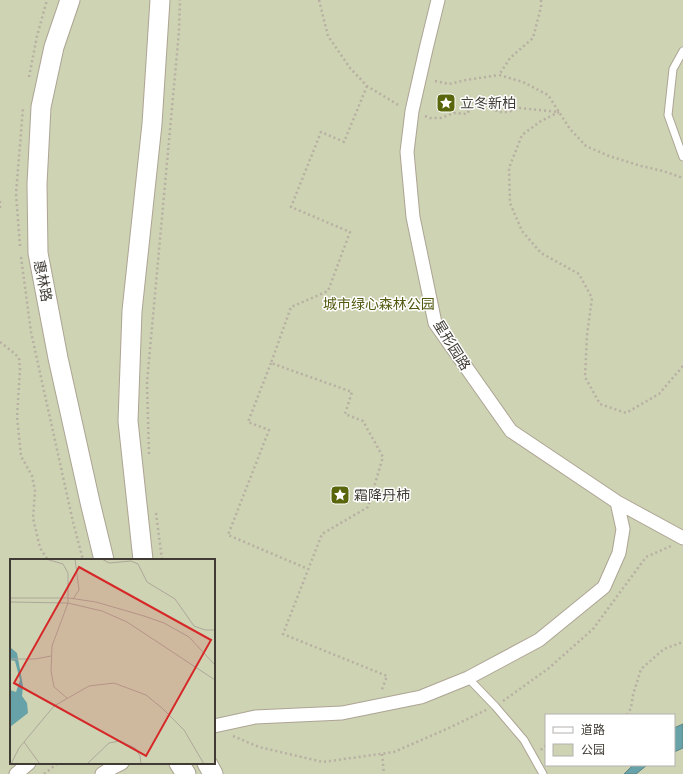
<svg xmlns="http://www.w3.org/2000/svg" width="683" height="774" viewBox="0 0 683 774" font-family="Signika,'Noto Sans SC',sans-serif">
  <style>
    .green { fill: #ced3b3; fill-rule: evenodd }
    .water { fill: #66a2a7; stroke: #5b8385 }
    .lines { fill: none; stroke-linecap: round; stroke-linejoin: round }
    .lane-casing { stroke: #ada494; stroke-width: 9 }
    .street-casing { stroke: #ada494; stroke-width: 15 }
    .secondary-casing { stroke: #ada494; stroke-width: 21 }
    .path { stroke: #b7afa2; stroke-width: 2.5; stroke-dasharray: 2 3; stroke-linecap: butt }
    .lane { stroke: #fff; stroke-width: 7 }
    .street { stroke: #fff; stroke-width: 13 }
    .secondary { stroke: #fff; stroke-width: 19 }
    .labels { text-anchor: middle; stroke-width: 3; stroke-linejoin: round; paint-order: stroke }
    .poi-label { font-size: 14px; fill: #403c35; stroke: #fff; text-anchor: start }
    .street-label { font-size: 14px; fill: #403c35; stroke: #fff }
    .park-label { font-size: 14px; fill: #545a11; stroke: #fff }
    .inset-road { fill: none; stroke: #aea79a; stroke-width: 1 }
    .view { fill: #d62828; fill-opacity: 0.15; stroke: #d62828; stroke-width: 2 }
    .inset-edge { fill: none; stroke: #403c35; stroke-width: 2 }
  </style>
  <rect width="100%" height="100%" fill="#f8eede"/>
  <!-- green -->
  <path class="green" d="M0 0H683V774H0ZM11 560H214V763H11ZM546 715H674V765H546Z"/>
  <!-- water -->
  <path class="water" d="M683 724V748L674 752V728Z
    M633 765H647L636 774H624Z"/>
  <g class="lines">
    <!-- lane casing -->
    <g class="lane-casing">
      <path id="lane" d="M683 51 673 69 668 115 683 157
        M468 678 495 706 524 740 543 774"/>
    </g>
    <!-- street casing -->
    <g class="street-casing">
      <path id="street" d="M438 0 426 49 412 111 407 152 413 217 435 323 511 431 617 502 683 538
        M214 726 255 717 342 713 421 697 468 678 539 640 604 587 619 553 623 529 617 502
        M16 774 29 763
        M102 774 108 770 122 763"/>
    </g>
    <!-- secondary casing -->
    <g class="secondary-casing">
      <path id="secondary" d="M70 0 54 47 41 107 37 184 38 253 58 358 90 502 104 560
        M143 560 128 421 132 311 152 124 160 0
        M179 763 186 774
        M207 763 213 774"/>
    </g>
    <!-- path -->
    <path class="path" d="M319 0 328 36 350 68 367 86 400 106
      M541 0V7L533 38 510 58 499 75 523 82 548 95 570 129 586 146 609 156 641 166 663 171 683 178
      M29 77 37 36 47 0
      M435 81 449 84 466 80 499 75
      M367 86 344 142 321 132 291 207 350 232 328 291 291 307 271 363 352 392 345 414 363 421 383 457 368 507 322 534 283 634 387 676 381 692
      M559 112 541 121 522 135 509 168 510 203 522 231 541 253 579 274 592 298 587 335 585 377 600 404 626 413 659 394 683 366
      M425 116 430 118H441L454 113 467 114 473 104 480 98 490 102 497 112H508L520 108 558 112
      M0 201V211
      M20 246 16 194 23 108
      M21 257 31 332 73 522 83 560
      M0 342 14 353 19 358 20 369 17 417 21 456 32 476 35 491 33 518 40 548 48 560
      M271 363 248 422 269 430 228 535 308 569
      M149 454 147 382 179 31 180 0
      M156 513 162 560
      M503 701 549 668 593 629 646 557 671 546
      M627 715 631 708 633 695 641 669 664 649 683 642
      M233 736 259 747 323 762 394 752 449 728 486 710
      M541 750 543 747 546 746
      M382 754 384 774
      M44 774 58 763"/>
    <!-- lane -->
    <use href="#lane" class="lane"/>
    <!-- street -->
    <use href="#street" class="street"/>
    <!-- secondary -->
    <use href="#secondary" class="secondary"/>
  </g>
  <!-- icons -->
  <defs>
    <g id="sight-square" transform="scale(1)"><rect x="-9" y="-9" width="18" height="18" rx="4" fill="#59660b" stroke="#fff"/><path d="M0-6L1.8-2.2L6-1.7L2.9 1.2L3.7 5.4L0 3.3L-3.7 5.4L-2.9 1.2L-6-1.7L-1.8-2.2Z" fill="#fff"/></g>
  </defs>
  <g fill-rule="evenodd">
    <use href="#sight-square" x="446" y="103"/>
    <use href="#sight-square" x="340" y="495"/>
  </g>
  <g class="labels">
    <!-- poi labels -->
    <g class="poi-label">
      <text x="460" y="108">立冬新柏</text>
      <text x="354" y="500">霜降丹柿</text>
    </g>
    <!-- street labels -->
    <g class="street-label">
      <text transform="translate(43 281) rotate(79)" y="5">惠林路</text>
      <text transform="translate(452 345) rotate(58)" y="5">星形园路</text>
    </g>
    <!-- park labels -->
    <g class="park-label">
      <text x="379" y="309">城市绿心森林公园</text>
    </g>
  </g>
  <!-- overview -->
  <g transform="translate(10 559)">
    <rect width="205" height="205" fill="#f8eede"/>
    <path d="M0 0H205V205H0Z" fill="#ced3b3"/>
    <path d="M0 76 1 89 7 94 13 127 12 137 17 144 18 154 0 168V131L6 133 10 121 5 102 0 101Z" fill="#66a2a7"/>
    <path class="inset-road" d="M36 0 53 5 58 14V44L42 87 41 112 44 128 57 139M92 0 99 4 121 2 128 5 137 23 165 40 184 67 195 71H205M0 39H59L86 43 134 57 154 64 179 78 205 106M63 40 69 31 65 0M0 43 58 44 92 52 117 63 205 121M0 100H25L41 97M14 183 30 205M1 205 9 189 44 147 79 127 104 124 136 136 152 149 174 171 194 205M77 205 99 184 110 182 125 189 130 197 131 205"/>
    <path class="view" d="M69 8 201 81 136 197 4 124Z"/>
    <rect width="205" height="205" class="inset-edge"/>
  </g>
  <!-- legend -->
  <rect x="545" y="714" width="130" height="52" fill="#ffffff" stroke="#b3b1ae"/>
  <rect x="553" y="727" width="20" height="6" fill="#ffffff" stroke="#b3b1ae"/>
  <text x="581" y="734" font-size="12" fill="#403c35">道路</text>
  <rect x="553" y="744" width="20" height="12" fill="#ced3b3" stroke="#b3b1ae"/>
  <text x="581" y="754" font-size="12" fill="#403c35">公园</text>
</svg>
